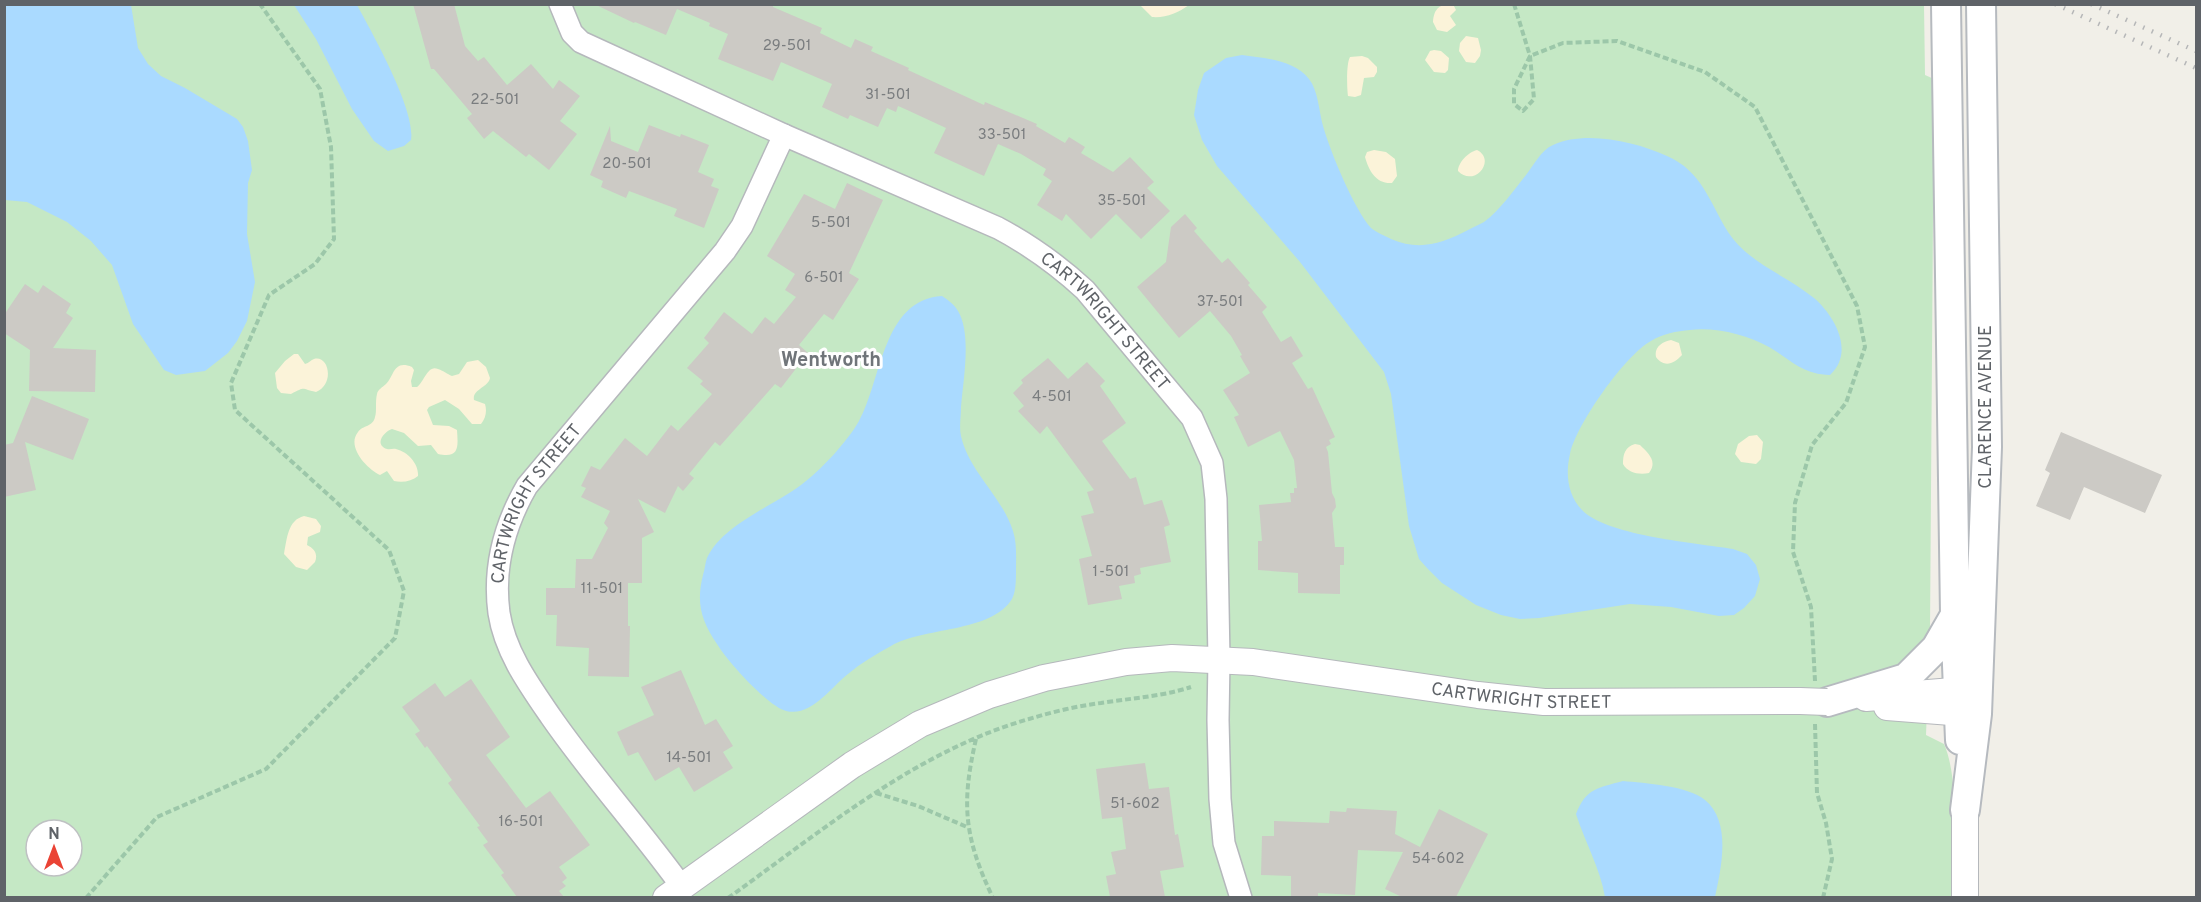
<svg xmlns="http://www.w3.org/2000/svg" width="2201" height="902" viewBox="0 0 2201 902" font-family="Overpass,sans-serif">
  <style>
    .green { fill: #c5e8c5; fill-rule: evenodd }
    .sand { fill: #fbf3d9 }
    .water { fill: #aadaff }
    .building { fill: #cccac5 }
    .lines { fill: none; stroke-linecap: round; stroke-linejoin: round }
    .minor-casing { stroke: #b5b8bc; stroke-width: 24 }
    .tertiary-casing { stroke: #b5b8bc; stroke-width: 28 }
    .secondary-casing { stroke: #b6babf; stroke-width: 32 }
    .path { stroke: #9cc7a9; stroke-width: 4; stroke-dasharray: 6 3; stroke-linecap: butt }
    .minor { stroke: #fff; stroke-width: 21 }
    .tertiary { stroke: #fff; stroke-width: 26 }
    .secondary { stroke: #fff; stroke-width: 28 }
    .rail { stroke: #b6b7b8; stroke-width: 4.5; stroke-dasharray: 1.5 8; stroke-linecap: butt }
    .tertiary-bridge-casing { stroke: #b5b8bc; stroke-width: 28; stroke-linecap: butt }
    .tertiary-bridge { stroke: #fff; stroke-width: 26 }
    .labels { text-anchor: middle; stroke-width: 6; stroke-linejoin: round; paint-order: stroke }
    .number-label { font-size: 15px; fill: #7a7d7f }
    .street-label { font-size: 18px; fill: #5f6368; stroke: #fff }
    .neighbourhood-label { font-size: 20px; font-weight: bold; fill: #70757a; stroke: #fff }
  </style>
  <rect width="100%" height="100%" fill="#f1efe8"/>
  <!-- green -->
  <path class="green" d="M5 5H1924L1925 75 1934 79 1930 631 1926 735 1944 744C1960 780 1954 856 1954 897L5 898ZM36 830H72V866H36Z"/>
  <!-- sand -->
  <path class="sand" d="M1453 4 1456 10 1450 16 1456 25 1447 32 1437 30 1433 22C1434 8 1440 4 1453 4Z
    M1140 5H1189C1178 13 1166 18 1152 17Z
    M1466 36 1478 38 1481 50 1480 56 1475 63 1466 62 1459 51 1460 43Z
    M1434 50 1441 51 1449 58 1448 70 1445 73 1434 72 1425 60 1430 51Z
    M1362 56 1368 58 1377 67V72L1374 77 1364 78 1361 95 1355 97 1348 96C1347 89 1346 64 1350 57Z
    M1374 150 1386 152 1395 159 1397 176 1392 183C1376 184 1369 171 1365 157L1367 152Z
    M1477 150C1497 160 1474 188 1458 171 1458 163 1468 152 1477 150Z
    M1671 340 1679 343 1682 355C1674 364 1664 368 1656 357 1654 347 1662 342 1671 340Z
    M294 354H298L305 364C309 363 311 360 314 359 329 355 335 384 316 392 300 389 307 386 291 394L281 393 277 388 275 373 285 361Z
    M478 360 486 367 490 378C488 388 472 389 474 400L485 404C487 411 486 418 481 424H472L459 409 445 400 429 407 427 410 433 425 449 426 457 430C458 446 460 459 438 454L431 445 418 446 404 433 392 429C385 431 373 444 387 449 390 450 393 448 396 449 408 452 419 464 418 476 412 481 403 483 394 481L387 471 380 475C367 469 346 447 358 432 363 425 373 427 375 417 377 410 375 402 377 394 378 389 382 388 386 384 394 377 393 359 412 367L414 370 411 381 412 387H417C424 382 428 364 438 369 444 371 447 374 452 376L459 374 467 362Z
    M1757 435 1763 442 1761 459 1756 464 1741 462 1735 454 1738 444 1749 436Z
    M1635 444 1640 445C1648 453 1658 461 1649 473 1639 475 1628 473 1623 464 1623 454 1625 447 1635 444Z
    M304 516 316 519 321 526 320 532 308 537 307 545C315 549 318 554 315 562L307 570 296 567 284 554C287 538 288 520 304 516Z"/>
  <!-- water -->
  <path class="water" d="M4 5H131L138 48 148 64 161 76 185 88 237 119 243 127 248 141 252 170 248 183 247 234 255 282 247 321 237 341 228 353 205 371 176 375 164 370 133 324 112 265 91 241 67 222 27 202 5 200Z
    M294 5H357C372 33 416 110 411 140L404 146 388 151 374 141 352 109 316 39Z
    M1242 55C1264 58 1294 60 1309 79 1318 90 1319 111 1323 126 1330 151 1354 209 1371 228 1376 232 1385 236 1391 239 1419 251 1441 244 1468 230 1473 227 1479 225 1484 222 1500 210 1514 190 1526 175 1534 165 1541 150 1553 145 1586 130 1636 142 1667 156 1702 171 1710 203 1728 232 1748 263 1786 275 1814 298 1835 316 1855 352 1830 375 1802 374 1791 360 1769 347 1747 335 1716 327 1690 330 1677 331 1662 334 1651 341 1625 355 1576 425 1570 454 1565 475 1568 497 1584 512 1611 536 1696 543 1733 549L1747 554 1756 565 1760 579 1755 596 1744 608 1734 615 1719 616 1671 607 1630 604 1539 618 1520 619 1501 615 1476 605 1442 583 1427 568 1419 559 1409 526 1391 394 1384 372 1300 262 1217 166 1202 140 1194 115 1198 90 1204 73 1226 58Z
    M942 296C948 300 954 304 958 311 972 334 963 381 961 407 961 417 959 427 961 436 969 472 1002 496 1013 531 1017 543 1016 558 1016 571 1016 579 1016 592 1012 599 991 633 922 627 891 646 876 654 861 663 848 674 831 687 808 722 781 709 763 700 728 662 717 644 701 620 696 603 703 575 705 569 705 563 707 558 722 525 773 506 801 485 819 472 848 441 859 421 882 380 882 300 942 296Z
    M1623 781C1644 783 1689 786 1705 800 1732 822 1721 869 1715 897H1605C1600 868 1585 842 1576 814 1586 788 1598 788 1623 781Z"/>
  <!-- building -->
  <path class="building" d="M413 4H454L465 46 478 61 484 57 507 85 531 64 553 89 559 80 580 96 560 121 577 134 549 170 529 154 526 157 493 131 484 139 467 118 472 114 434 69H431Z
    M594 4H773V7L822 28 820 33 851 48 855 39 873 47 871 51 909 68 908 70 984 105 985 102 1037 124 1036 126 1065 143 1069 137 1085 147 1081 153 1113 172 1130 157 1154 182 1147 188 1170 211 1141 239 1116 214 1091 239 1066 214 1062 221 1037 205 1052 181 1043 175 1046 169 1021 154 998 144 984 176 934 153 946 128 905 109 898 106 896 112 887 108 878 127 850 115 848 119 822 107 832 84 781 62 773 81 718 59 728 34 709 26 710 23 677 9 666 35 635 22 634 23Z
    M649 125 680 137 681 134 709 145 698 172 714 179 711 186 719 189 704 228 674 216 677 209 629 191 626 198 601 187 603 181 590 175 610 126 611 141 638 152Z
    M847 183 883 200 849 273 859 279 833 320 824 314 799 345 808 353 781 388 775 384 720 446 715 442 689 474 694 478 683 491 678 486 665 513 638 499 654 532 642 538V583H628V626H630L629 677 588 676 589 648 556 646 557 615H546V588H575L576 559H592L608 528 604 523 610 511 581 497 586 488 581 486 591 466 600 470 625 438 647 456 671 425 678 431 712 394 700 384 703 381 687 368 709 343 704 338 724 312 752 334 765 317 774 324 796 297 785 290 795 274 767 256 804 194 835 209Z
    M1185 214 1197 228 1194 231 1222 263 1228 258 1250 283 1248 285 1267 307 1262 312 1281 342 1291 336 1303 356 1292 363 1308 389 1312 387 1335 437 1329 440 1331 444 1326 447 1328 452 1332 493 1335 499 1336 507 1332 513 1335 547H1344V565H1340V594L1298 593V573L1258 570V541H1262L1259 505 1291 502 1290 493H1294V488H1297L1294 460 1280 431 1248 447 1234 417 1239 415 1223 390 1250 373 1240 356 1242 355 1231 336 1210 311 1179 338 1137 287 1166 262 1171 227Z
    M25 284 38 293 43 285 71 304 66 313 73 318 53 348 96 350 95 392 29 391 30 350 4 333V315Z
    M1048 358 1068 379 1087 362 1105 381 1100 386 1126 423 1102 441 1130 479 1136 477 1144 505 1162 500 1170 525 1164 527 1171 562 1140 568 1141 574 1134 576 1135 583 1119 586 1122 599 1088 605 1079 559 1092 556 1081 516 1094 513 1087 492 1094 490 1047 426 1040 434 1018 411 1024 406 1013 393 1023 383 1021 380Z
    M32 396 89 419 73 460 25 442 36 490 4 497V445L13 443Z
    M2061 432 2162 475 2145 513 2084 487 2070 520 2036 506 2050 473 2045 470Z
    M681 670 705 725 716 719 733 746 723 752 733 768 694 792 679 767 655 781 638 752 628 756 617 732 654 715 641 687Z
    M471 679 510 737 486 755 526 808 550 791 590 845 559 867 567 878 562 882 566 886 559 891 564 897H517L501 875 504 873 483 845 488 842 477 827 480 826 448 783 452 780 427 746 425 748 415 734 420 731 402 707 435 683 445 697Z
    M1145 763 1149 789 1169 787 1175 835 1178 834 1184 867 1160 871 1165 897H1110L1106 876 1116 874 1111 852 1126 849 1122 817 1102 819 1096 769Z
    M1347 808 1397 811 1395 834 1420 847 1439 809 1488 834 1456 897H1402L1385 889 1403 852 1358 850 1355 895 1318 893V897H1291V876L1261 875 1262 836H1274V821L1329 823 1330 811 1346 812Z"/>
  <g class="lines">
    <!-- minor casing -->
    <g class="minor-casing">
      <g id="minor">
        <path id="s1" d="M560 4 572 33 581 42 784 135 998 228C1030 245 1059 266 1085 290L1192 418 1212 463 1216 499 1219 659 1218 720 1220 799 1224 843 1241 898"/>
        <path id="s2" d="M682 887C640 829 592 776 551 717 529 685 505 652 499 613 493 568 505 524 527 486L725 251 742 226 784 135"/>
      </g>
    </g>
    <!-- tertiary casing -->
    <g class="tertiary-casing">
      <g id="tertiary">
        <path d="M1866 698 1978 689"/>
        <path d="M1887 707 1977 714"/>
        <path d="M1965 810V898"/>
        <path id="s3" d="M666 898 852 765 920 724 989 695 1044 678 1126 662 1172 658 1253 662 1478 695 1544 702 1800 701"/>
      </g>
    </g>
    <!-- secondary casing -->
    <g class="secondary-casing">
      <path id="secondary" d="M1946 4 1955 615 1960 740
        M1827 702 1906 678 1936 648 1955 615
        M1965 810 1977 714 1987 447 1981 4"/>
    </g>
    <!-- path -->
    <path class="path" d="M1514 4 1530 56 1534 99 1523 111 1514 104V89L1530 56 1563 43 1617 41 1705 72 1755 107 1857 306 1865 347 1846 403 1812 445 1795 503 1793 552 1811 607 1815 681
      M1815 724 1817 793 1826 823 1832 859 1823 898
      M976 739C961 804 964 837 993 898
      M876 793 918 806 967 827
      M86 898 157 817 266 769 395 638 404 591 389 550 235 410 231 383 269 295 315 264 334 239 331 147 320 89 260 4
      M728 898C822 831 916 751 1029 719 1052 712 1077 706 1101 703 1132 698 1160 697 1191 687"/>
    <!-- minor -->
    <use href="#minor" class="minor"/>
    <!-- tertiary -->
    <use href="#tertiary" class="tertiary"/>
    <!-- secondary -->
    <use href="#secondary" class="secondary"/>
    <!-- rail -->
    <path class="rail" d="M2055 4 2196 68
      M2091 4 2196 51"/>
    <!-- tertiary-bridge casing -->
    <g class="tertiary-bridge-casing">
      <path id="tertiary-bridge" d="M1800 701 1827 702"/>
    </g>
    <!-- tertiary-bridge -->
    <use href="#tertiary-bridge" class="tertiary-bridge"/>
  </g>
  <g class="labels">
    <!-- number labels -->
    <g class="number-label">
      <text x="787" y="50">29-501</text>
      <text x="888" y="99">31-501</text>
      <text x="495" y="104">22-501</text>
      <text x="1002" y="139">33-501</text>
      <text x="627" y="168">20-501</text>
      <text x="1122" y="205">35-501</text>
      <text x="831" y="227">5-501</text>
      <text x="824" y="282">6-501</text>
      <text x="1220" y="306">37-501</text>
      <text x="1052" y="401">4-501</text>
      <text x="1111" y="576">1-501</text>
      <text x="602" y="593">11-501</text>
      <text x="689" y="762">14-501</text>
      <text x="1135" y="808">51-602</text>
      <text x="521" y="826">16-501</text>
      <text x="1438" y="863">54-602</text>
    </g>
    <!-- street labels -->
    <g class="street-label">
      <text dy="6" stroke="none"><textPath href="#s1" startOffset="644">CARTWRIGHT STREET</textPath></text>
      <text transform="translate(1985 407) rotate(-90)" y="6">CLARENCE AVENUE</text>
      <text dy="6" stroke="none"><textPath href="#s2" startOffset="452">CARTWRIGHT STREET</textPath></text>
      <text dy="6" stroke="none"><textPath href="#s3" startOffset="922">CARTWRIGHT STREET</textPath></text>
    </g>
    <!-- neighbourhood labels -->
    <g class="neighbourhood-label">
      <text x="831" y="366">Wentworth</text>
    </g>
  </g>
  <!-- border -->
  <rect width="2201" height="902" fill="none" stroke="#5f6368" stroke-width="12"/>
  <!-- north arrow -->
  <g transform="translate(54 848)"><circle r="28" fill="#ffffff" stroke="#bfc1c3" stroke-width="1.5"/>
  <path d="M0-4.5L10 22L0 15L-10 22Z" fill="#ea4335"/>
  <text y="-9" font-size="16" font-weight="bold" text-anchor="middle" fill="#5f6368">N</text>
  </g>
</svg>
